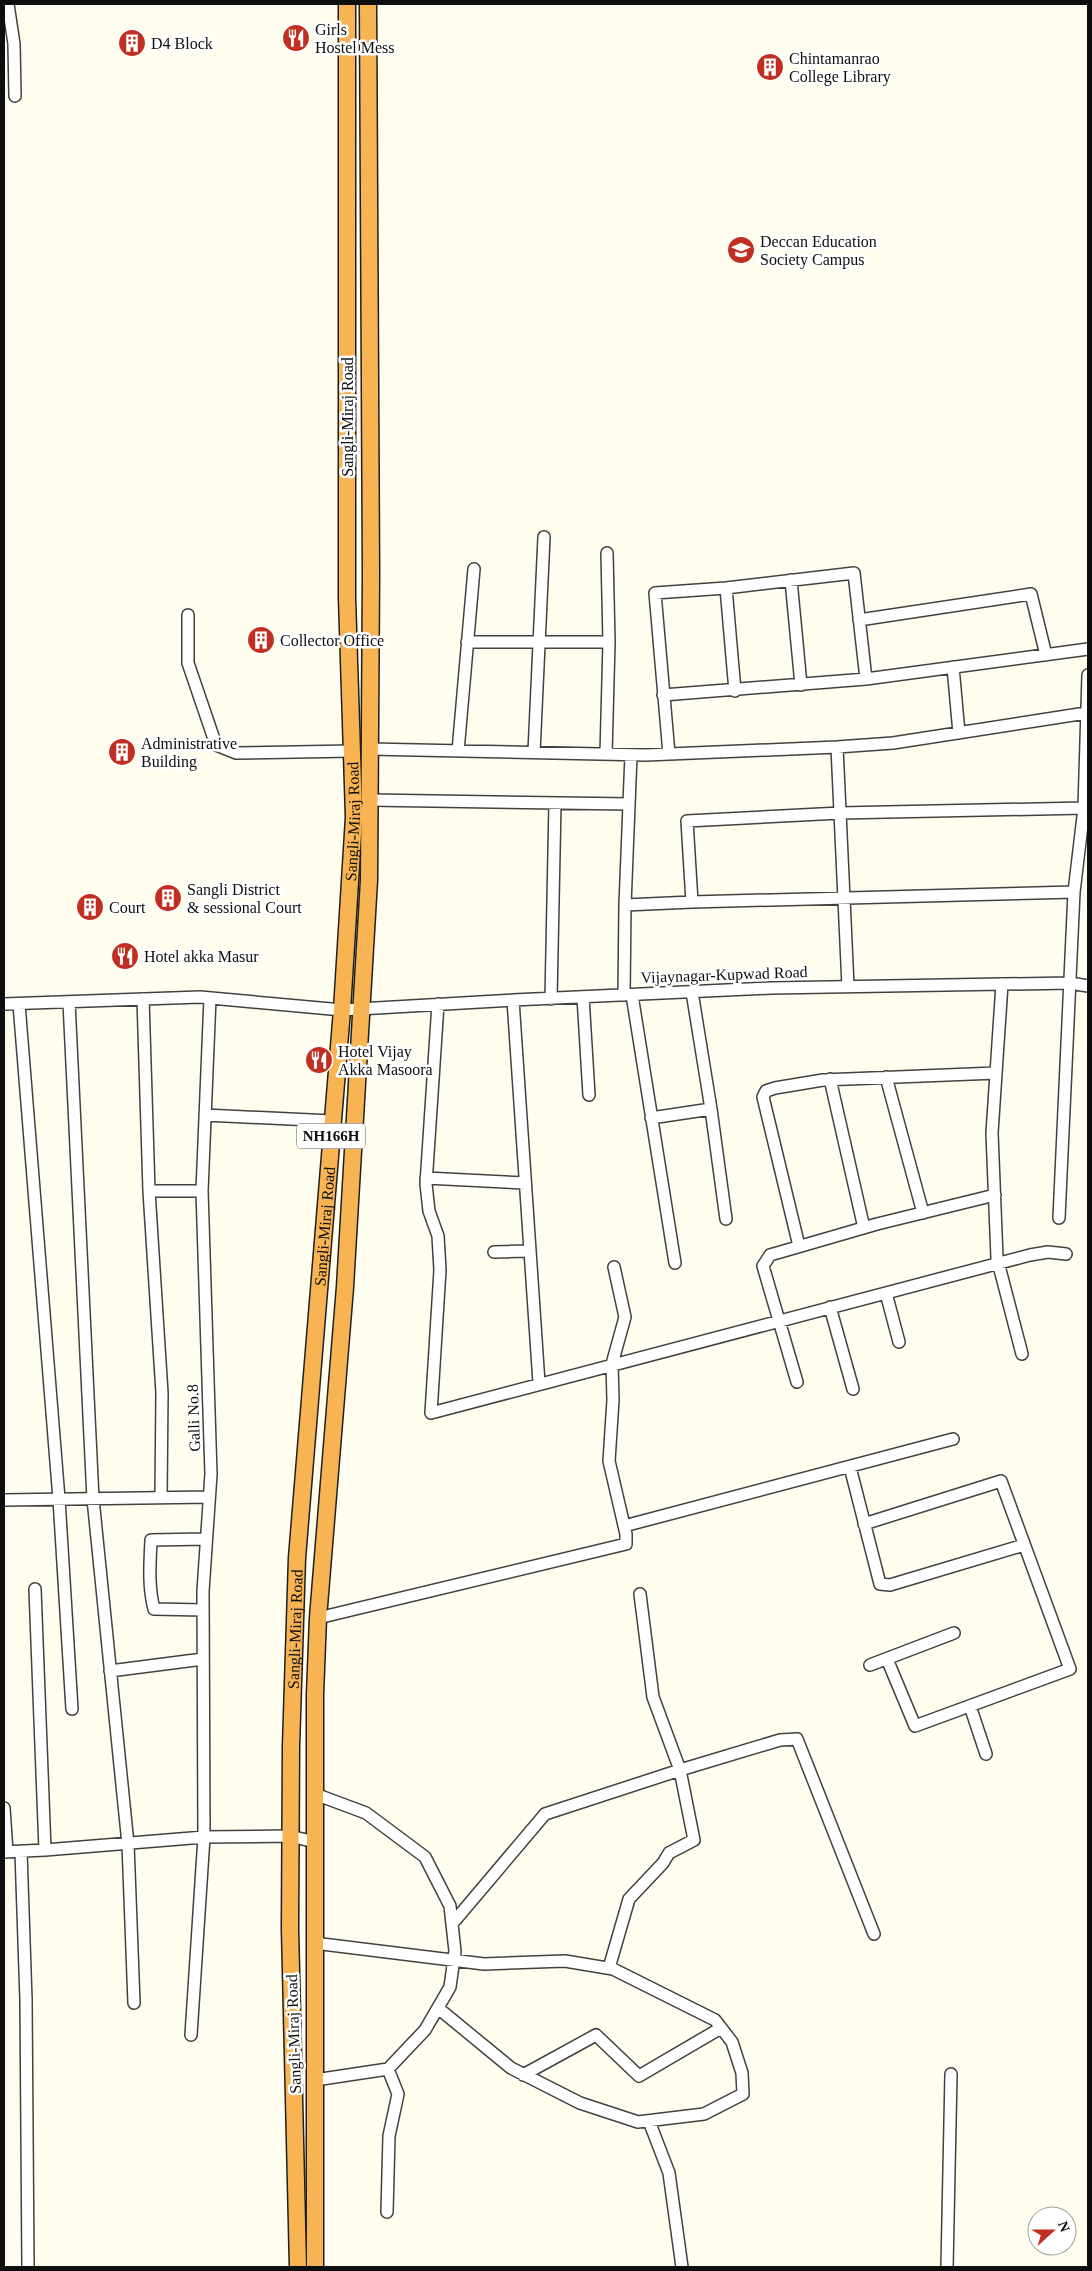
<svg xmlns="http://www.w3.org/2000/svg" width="1092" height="2271" viewBox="0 0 1092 2271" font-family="Georgia,serif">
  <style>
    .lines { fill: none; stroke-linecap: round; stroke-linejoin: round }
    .minor-casing { stroke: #414141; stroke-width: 14 }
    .highway-casing { stroke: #1f1f1f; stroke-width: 19 }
    .minor { stroke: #fff; stroke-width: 11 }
    .highway { stroke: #f8b453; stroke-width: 16 }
    .labels { text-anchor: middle; stroke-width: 5; stroke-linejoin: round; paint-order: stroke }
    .shield { fill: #fff; stroke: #565656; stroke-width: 1 }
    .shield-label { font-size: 15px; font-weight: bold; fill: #0e0e0e }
    .poi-label { font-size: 16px; fill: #0e0e0e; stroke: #fff; text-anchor: start }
    .street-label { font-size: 16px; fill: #0e0e0e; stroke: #fff }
  </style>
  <rect width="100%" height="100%" fill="#fffeee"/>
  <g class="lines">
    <!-- minor casing -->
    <g class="minor-casing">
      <path id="minor" d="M8 4 14 44 15 96
        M791 580 801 685
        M726 588 735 691
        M188 615V663L216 745 236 753 352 751
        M859 620 1031 594 1046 655
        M467 642H609
        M953 667 959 733
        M663 695 866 679
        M837 747 848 986
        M370 749 646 755 837 747 893 743 1086 713
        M458 751 474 569
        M534 752 544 537
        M606 754 609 642 607 553
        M669 754 655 593 726 588 854 573 866 679 1088 649
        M370 800 629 804
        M692 902 687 821 840 813 1084 808
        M625 905 692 902 1074 892
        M1002 984 992 1133 997 1258 1022 1354
        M692 992 711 1109 726 1219
        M624 995 625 905 631 755
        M632 995 675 1263
        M583 997 589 1095
        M143 999 149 1191H202
        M551 999 555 803
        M513 1000 539 1383
        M69 1002 93 1499 128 1844 134 2003
        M4 1004 200 997 342 1010 513 1000 771 988 1070 983 1088 986
        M19 1004 59 1499 72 1709
        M438 1004 426 1184 429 1211 438 1236 440 1270 431 1413 1030 1255 1048 1252 1066 1254
        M886 1077 923 1213
        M830 1079 864 1228
        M205 1115 332 1121
        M651 1118 711 1109
        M426 1178 525 1183
        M149 1191 162 1393 161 1497
        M1059 1218 1074 892 1084 808 1088 675
        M799 1246 763 1097 766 1091 775 1088 823 1080 996 1073
        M494 1252 530 1251
        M886 1293 899 1342
        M830 1307 853 1389
        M797 1382 763 1266 770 1255 877 1224 995 1195
        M850 1467 880 1584 890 1585 1024 1545
        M4 1500 209 1497
        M864 1524 1001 1481 1070 1669 915 1726 887 1659
        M624 1526 953 1439
        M35 1589 45 1850
        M203 1610 154 1609C148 1586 150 1563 151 1540L206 1539
        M318 1618 626 1544V1534L609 1461 613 1400 612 1364 625 1317 614 1267
        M870 1665 954 1633
        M110 1671 203 1659
        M970 1706 986 1754
        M4 1808 7 1852
        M4 1852 45 1850 204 1837 290 1836 315 1842
        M21 1852 26 2000 28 2267
        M452 1924 545 1814 680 1770 780 1740 797 1739 874 1934
        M314 1943 484 1964 565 1961 613 1969 715 2020 732 2042 742 2073 743 2094 704 2114 638 2122 580 2103 511 2068 438 2008
        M609 1968 629 1899 663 1863 669 1853 694 1840 680 1770 653 1697 640 1594
        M191 2035 204 1837 203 1591 211 1474 202 1191 210 998
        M523 2075 596 2035 639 2076 721 2028
        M315 2080 388 2069 425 2030 450 1987 455 1951 450 1906 425 1857 366 1813 315 1794
        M649 2121 669 2173 682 2267
        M387 2212 389 2136 398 2094 388 2069
        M947 2267 951 2074"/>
    </g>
    <!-- highway casing -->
    <g class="highway-casing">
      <g id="highway">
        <path id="s1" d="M298 2267 290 1929 291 1746 297 1558 342 1010 354 817 347 598V4"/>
        <path d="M315 2267V1694L318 1618 345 1287 369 880 371 575 368 4"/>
      </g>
    </g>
    <!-- minor -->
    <use href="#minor" class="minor"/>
    <!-- highway -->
    <use href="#highway" class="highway"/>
  </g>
  <!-- icons -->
  <defs>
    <g id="restaurant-disc" transform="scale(1.4375)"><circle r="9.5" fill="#c12f22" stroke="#fff"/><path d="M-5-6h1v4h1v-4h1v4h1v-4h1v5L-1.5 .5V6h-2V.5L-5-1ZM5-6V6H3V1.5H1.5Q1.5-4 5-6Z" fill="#fff"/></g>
    <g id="building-disc" transform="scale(1.4375)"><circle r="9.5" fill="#c12f22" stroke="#fff"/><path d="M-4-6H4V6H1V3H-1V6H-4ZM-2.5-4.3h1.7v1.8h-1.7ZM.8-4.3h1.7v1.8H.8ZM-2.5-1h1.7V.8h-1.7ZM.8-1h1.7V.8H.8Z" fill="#fff"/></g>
    <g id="university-disc" transform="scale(1.4375)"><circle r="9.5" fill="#c12f22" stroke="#fff"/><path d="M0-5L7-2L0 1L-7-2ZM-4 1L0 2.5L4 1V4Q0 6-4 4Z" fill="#fff"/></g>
  </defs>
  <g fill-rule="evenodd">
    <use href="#restaurant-disc" x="296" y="38"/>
    <use href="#building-disc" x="132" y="43"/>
    <use href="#building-disc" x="770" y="67"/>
    <use href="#university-disc" x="741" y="250"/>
    <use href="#building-disc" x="261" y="640"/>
    <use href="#building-disc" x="122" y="752"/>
    <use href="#building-disc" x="168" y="898"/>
    <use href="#building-disc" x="90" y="907"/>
    <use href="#restaurant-disc" x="125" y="956"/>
    <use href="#restaurant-disc" x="319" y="1060"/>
  </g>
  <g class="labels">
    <!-- shield labels -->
    <rect class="shield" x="297" y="1123.5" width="68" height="25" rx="4"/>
    <g class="shield-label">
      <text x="331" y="1141">NH166H</text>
    </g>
    <!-- poi labels -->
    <g class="poi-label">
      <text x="315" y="35">Girls<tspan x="315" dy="18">Hostel Mess</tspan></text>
      <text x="151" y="49">D4 Block</text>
      <text x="789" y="64">Chintamanrao<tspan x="789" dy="18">College Library</tspan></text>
      <text x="760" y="247">Deccan Education<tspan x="760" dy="18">Society Campus</tspan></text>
      <text x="280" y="646">Collector Office</text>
      <text x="141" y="749">Administrative<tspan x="141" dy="18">Building</tspan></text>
      <text x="187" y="895">Sangli District<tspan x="187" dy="18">&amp; sessional Court</tspan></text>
      <text x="109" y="913">Court</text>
      <text x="144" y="962">Hotel akka Masur</text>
      <text x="338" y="1057">Hotel Vijay<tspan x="338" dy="18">Akka Masoora</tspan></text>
    </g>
    <!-- street labels -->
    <g class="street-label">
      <text transform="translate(347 417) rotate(-90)" y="6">Sangli-Miraj Road</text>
      <text dy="6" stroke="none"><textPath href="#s1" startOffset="1448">Sangli-Miraj Road</textPath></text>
      <text transform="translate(724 974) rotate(-2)" y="6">Vijaynagar-Kupwad Road</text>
      <text dy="6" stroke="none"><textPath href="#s1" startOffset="1042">Sangli-Miraj Road</textPath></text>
      <text transform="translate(193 1418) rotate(-92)" y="6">Galli No.8</text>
      <text dy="6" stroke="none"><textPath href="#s1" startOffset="638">Sangli-Miraj Road</textPath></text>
      <text transform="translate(293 2034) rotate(-92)" y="6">Sangli-Miraj Road</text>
    </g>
  </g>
  <!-- border -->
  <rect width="1092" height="2271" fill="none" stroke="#0e0e0e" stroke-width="10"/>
  <!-- north arrow -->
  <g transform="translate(1052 2231) rotate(69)"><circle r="24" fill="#ffffff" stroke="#9f9f9f"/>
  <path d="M0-4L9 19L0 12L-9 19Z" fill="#c12f22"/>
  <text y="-8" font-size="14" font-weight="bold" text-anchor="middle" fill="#0e0e0e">N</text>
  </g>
</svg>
